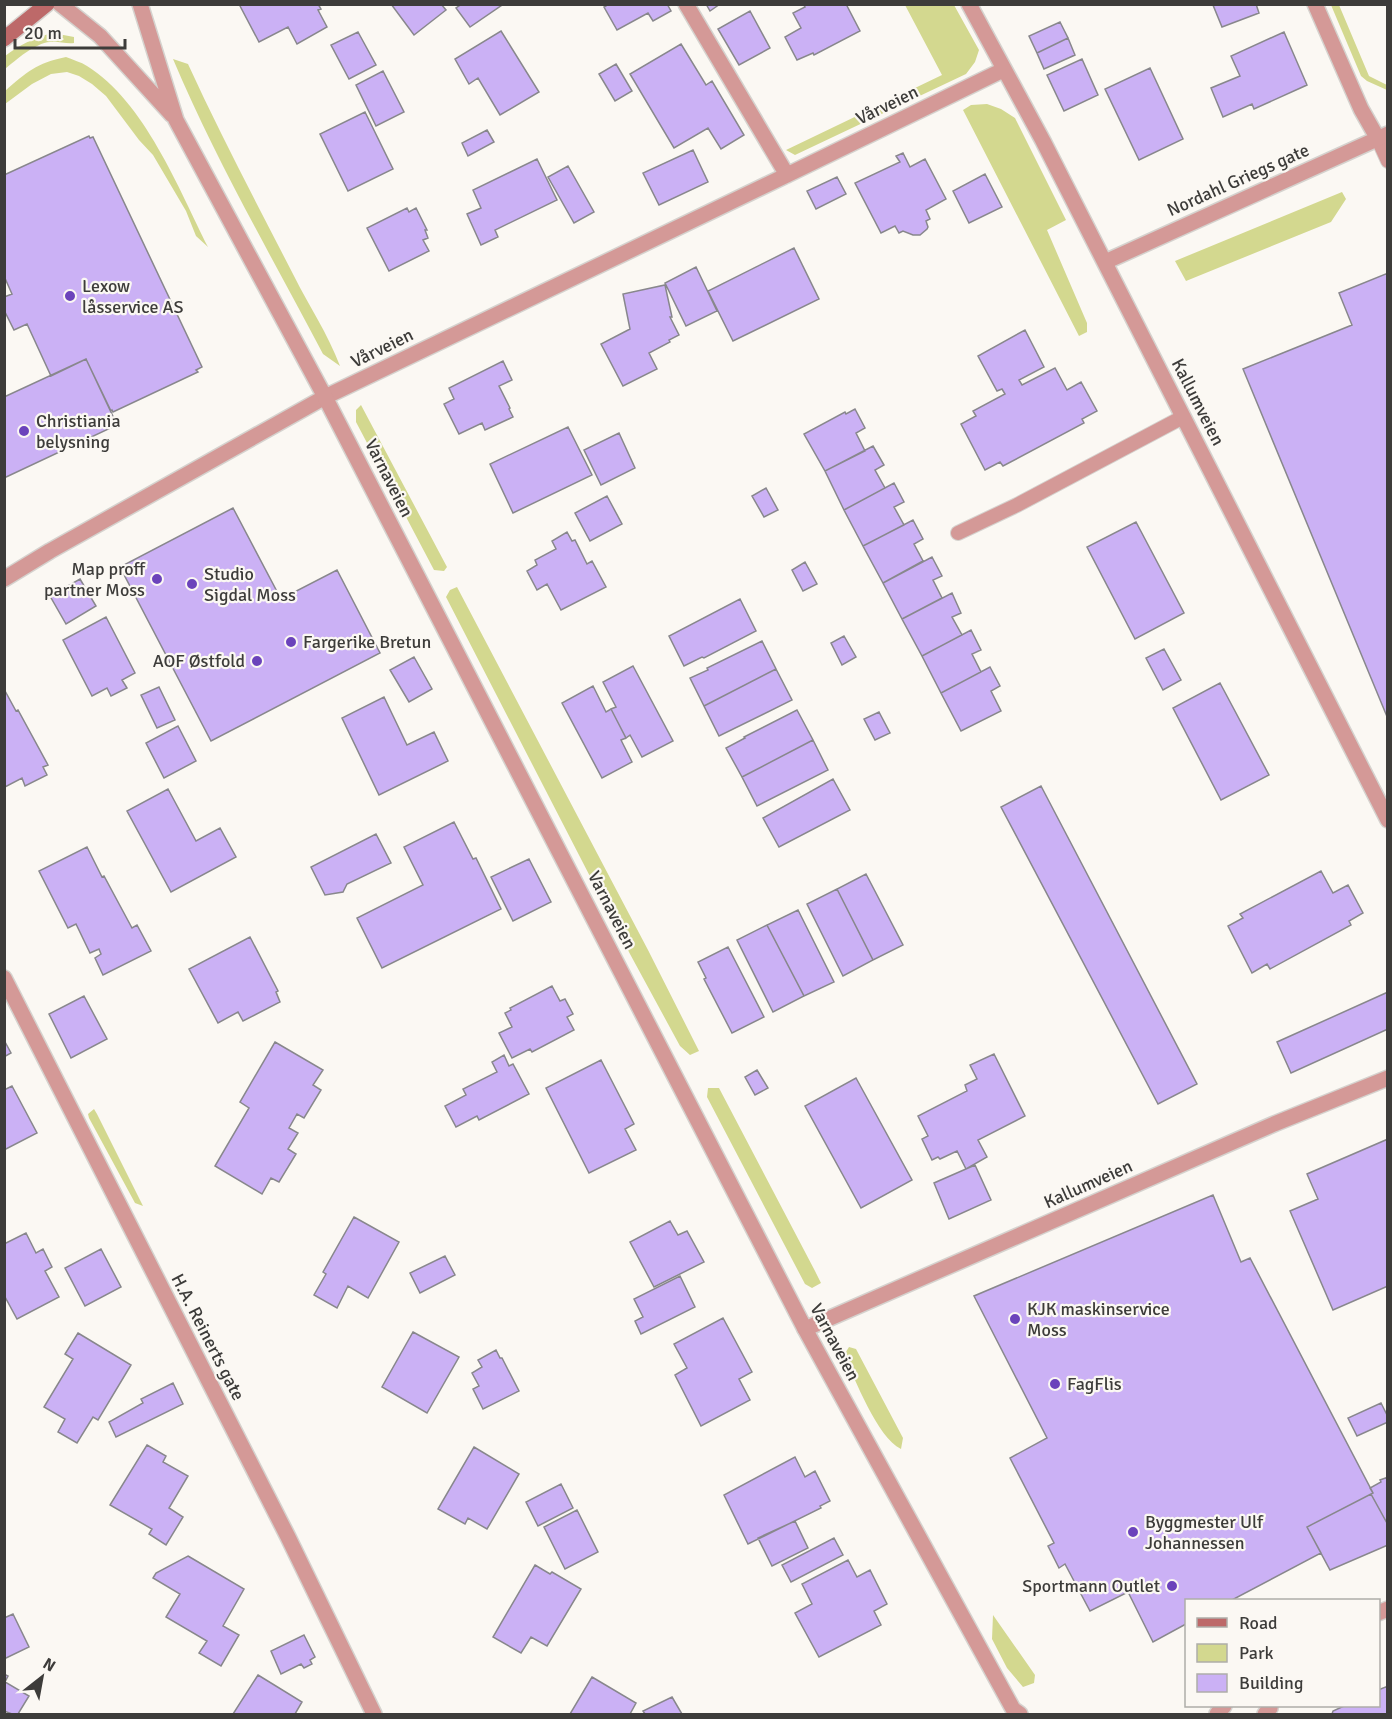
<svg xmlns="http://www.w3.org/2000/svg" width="1392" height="1719" viewBox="0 0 1392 1719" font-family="Signika,sans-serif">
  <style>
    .green { fill: #d3d88f }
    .building { fill: #cbb1f5; stroke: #88878c; stroke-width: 1.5 }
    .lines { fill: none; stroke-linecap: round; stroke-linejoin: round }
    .service-casing { stroke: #d5d2ce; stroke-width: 16 }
    .minor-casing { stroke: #d5d2ce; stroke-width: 18 }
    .tertiary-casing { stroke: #d5d2ce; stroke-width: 18 }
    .secondary-casing { stroke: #d5d2ce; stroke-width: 18 }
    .service { stroke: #d49997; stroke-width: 14 }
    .minor { stroke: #d49997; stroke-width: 15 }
    .tertiary { stroke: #d49997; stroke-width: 15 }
    .secondary { stroke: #bd6969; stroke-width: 15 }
    .poi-dot { fill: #6b43bb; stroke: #fbf8f3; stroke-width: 2 }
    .labels { text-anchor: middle; stroke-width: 4.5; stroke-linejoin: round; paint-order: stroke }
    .street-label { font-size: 18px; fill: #3d3c3a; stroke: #fbf8f3 }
    .poi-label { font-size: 18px; fill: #3d3c3a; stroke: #fbf8f3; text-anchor: start }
  </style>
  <rect width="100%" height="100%" fill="#fbf8f3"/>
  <!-- green -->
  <path class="green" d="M905 5H954L979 50 975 62 966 74 795 155 786 150 942 75Z
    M1331 5H1339L1369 76 1387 85V90L1367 81 1361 76Z
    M53 33 74 37V43C66 44 58 41 50 42 35 43 16 60 5 69V56C20 45 34 37 53 33Z
    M66 57C73 60 81 62 87 66 144 101 179 189 208 247L196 236 186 211 153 155 139 140 106 96 92 84 79 76 67 72 51 74 32 84 5 104V91C27 72 36 63 66 57Z
    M173 59 188 64C221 136 258 206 294 276 309 306 328 334 340 366L323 354C272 257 216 161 173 59Z
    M987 104 1001 109 1015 118 1066 220 1047 230 1087 323V332L1079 336 963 110 971 105Z
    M1342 192 1346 199 1331 222 1186 281 1175 261Z
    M361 405 447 567 444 571 434 570 356 422V410Z
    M457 587 648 950 699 1051 690 1055 680 1046 630 954 446 597 450 590Z
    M708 1088H719L815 1271 821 1283 812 1288 805 1284 707 1097Z
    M94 1109 97 1114 143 1206 135 1203 89 1118 88 1114Z
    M849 1347 856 1349 903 1438 901 1449C877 1437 855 1379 844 1355Z
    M993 1615 1035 1675 1034 1683 1023 1687 1007 1668 992 1639Z"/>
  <!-- building -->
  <path class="building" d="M239 4H318L321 9 318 10 327 27 297 44 288 27 259 42Z
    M391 4H441L446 10 414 35Z
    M462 4H502V5L470 27 456 8Z
    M609 4H667L671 11 653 21 648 13 617 30 604 7Z
    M706 4H720L710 11Z
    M803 4H846L860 31 814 55 813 53 797 60 785 37 801 28 793 13 805 7Z
    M1215 4H1256L1259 13 1222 27 1213 5Z
    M750 11 770 48 739 65 718 29Z
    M1060 22 1068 38 1037 53 1029 36Z
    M501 31 539 92 500 115 478 78 469 84 455 59Z
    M358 32 376 65 349 79 331 45Z
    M1284 32 1307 85 1254 109 1252 104 1223 117 1211 88 1240 76 1231 56Z
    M1068 38 1075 55 1044 69 1037 53Z
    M681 44 706 85 712 81 744 135 721 149 708 128 674 148 630 74Z
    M1082 59 1098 95 1064 111 1047 75Z
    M616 64 632 91 615 101 599 74Z
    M1150 68 1183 139 1139 160 1105 89Z
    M383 71 404 112 376 126 356 85Z
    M365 112 393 169 348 191 320 134Z
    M487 130 494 142 468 156 462 143Z
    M89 136 90 138 93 137 202 367 196 370 198 372 113 412 112 410 111 411 86 359 51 376 27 324 14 330 4 310V297L12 294 4 276V175Z
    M693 150 708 182 659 205 643 173Z
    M903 153 910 167 925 159 946 199 926 210 930 219 926 221 928 227 927 229 920 235H913L903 231 899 233 895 226 881 233 855 183 900 162 896 156Z
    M537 159 557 200 495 230 498 237 481 245 467 214 481 208 473 190Z
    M568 166 594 212 574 223 548 177Z
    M985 174 1002 207 969 223 953 191Z
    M837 177 846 194 816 209 807 191Z
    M407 208 409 212 416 208 427 230H425L428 238 423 240 429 251 389 271 367 228Z
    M794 248 819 299 733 341 708 291Z
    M696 267 717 311 686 326 665 283Z
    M1388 273V719L1243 369 1352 325 1339 293Z
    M665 285 672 317H670L679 335 669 340 670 342 649 353 657 369 623 386 601 344 630 329 623 294Z
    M1025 330 1044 367 1019 380 1022 385 1055 368 1067 390 1081 382 1097 411 1082 419 1084 423 1003 466 1000 462 985 470 961 424 976 416 973 411 1005 394 1002 389 997 391 978 356Z
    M86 359 117 425 4 478V397Z
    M503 361 512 380 499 386 510 408 509 409 513 417 485 430 482 423 459 434 444 404 454 399 449 388Z
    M855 409 865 428 856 433 865 451 825 471 804 434 845 412 846 414Z
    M568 427 592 475 513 513 490 464Z
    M619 433 635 468 601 485 584 450Z
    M873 446 884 465 875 470 885 488 844 510 825 471Z
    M894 483 904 502 894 507 904 525 863 546 844 510Z
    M766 488 778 510 764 517 752 496Z
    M607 496 622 524 590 541 575 513Z
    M233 508 281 599 337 570 380 653 211 741 120 567Z
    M913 520 923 539 914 544 923 561 883 583 863 546Z
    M1136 522 1184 613 1135 639 1087 547Z
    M567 532 572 541 575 540 587 564 592 561 606 587 561 610 547 584 537 590 527 571 537 565 535 560 556 549 552 541Z
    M932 557 942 576 933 580 942 598 902 619 883 583Z
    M805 562 817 584 803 591 792 570Z
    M80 579 96 606 66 624 50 596Z
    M952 593 961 613 952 617 962 635 922 656 902 619Z
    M740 599 756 631 704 658 702 657 684 666 669 636Z
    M106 617 135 673 122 680 127 688 111 696 107 688 92 696 63 640Z
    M971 630 981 650 972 654 981 672 941 693 922 656Z
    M844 636 856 657 842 665 831 643Z
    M762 641 776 669 704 706 690 678 708 670 707 668Z
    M1164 649 1181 680 1163 690 1146 658Z
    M414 657 432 689 409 702 390 670Z
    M633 666 673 741 642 757 630 735 626 738 611 709 616 707 603 682Z
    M990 667 1000 686 991 691 1001 711 961 731 941 693Z
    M776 669 792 700 719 736 704 706Z
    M1220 683 1269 775 1221 800 1173 708Z
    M593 686 606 712 611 709 626 738 621 740 632 762 602 778 562 703Z
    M159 687 175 720 157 728 141 695Z
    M4 689 16 711 18 710 48 765 43 767 47 775 25 786 22 778 5 787 4 785Z
    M384 697 407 745 434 732 448 761 379 795 342 718Z
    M797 710 813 740 742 777 726 748 745 738 744 737Z
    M879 712 890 733 875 740 864 719Z
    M178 726 196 761 164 778 146 743Z
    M813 740 828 770 757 806 742 777Z
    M833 779 850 810 779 847 763 818Z
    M1041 786 1197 1084 1158 1104 1001 807Z
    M168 789 196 841 220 828 236 857 171 892 127 811Z
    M454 822 473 859 476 858 501 909 382 968 357 918 423 885 404 847Z
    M376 834 391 863 347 884 343 892 325 895 311 867Z
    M87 847 102 877 104 876 132 928 137 925 151 951 103 975 95 958 101 954 99 949 90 953 76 924 68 928 39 871Z
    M529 859 551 902 513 921 491 877Z
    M1321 871 1333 893 1348 885 1363 913 1349 921 1351 925 1270 969 1267 964 1252 973 1228 926 1243 918 1240 914Z
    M866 874 903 945 873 960 837 889Z
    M837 889 873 960 843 976 807 904Z
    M798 910 834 982 804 996 767 925Z
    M767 925 804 996 773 1012 737 940Z
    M250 937 278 991 276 992 280 1002 243 1021 238 1012 218 1023 189 969Z
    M728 947 764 1017 732 1033 704 979 706 978 698 962Z
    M552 986 560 1001 565 999 573 1014 567 1017 574 1030 532 1052 530 1049 512 1058 499 1033 512 1027 505 1013 511 1010 510 1008Z
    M1388 992V1029L1291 1073 1277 1042Z
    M84 996 107 1039 71 1058 49 1014Z
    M4 1040 11 1053 4 1057Z
    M275 1042 323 1070 313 1085 321 1090 304 1118 297 1114 289 1128 298 1133 288 1149 296 1154 279 1182 271 1178 262 1194 215 1166 249 1108 240 1102Z
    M994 1054 1025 1116 978 1140 987 1157 966 1169 957 1151 940 1159 938 1157 932 1160 922 1139 928 1136 918 1116 967 1091 965 1085 977 1079 970 1065Z
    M504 1055 509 1066 513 1064 529 1094 479 1120 477 1116 456 1127 445 1106 466 1095 463 1089 497 1072 492 1062Z
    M601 1060 634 1124 625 1129 636 1150 589 1173 546 1088Z
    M757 1070 768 1088 755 1095 745 1077Z
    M856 1078 912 1180 861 1208 805 1106Z
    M12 1086 37 1133 4 1150V1090Z
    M1388 1139V1286L1333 1310 1290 1211 1318 1199 1307 1174Z
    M975 1165 991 1200 949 1219 934 1183Z
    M1213 1195 1241 1262 1250 1258 1373 1493 1307 1527 1321 1553 1232 1600H1186V1624L1153 1642 1128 1592 1090 1611 1065 1564 1059 1568 1048 1546 1054 1543 1010 1458 1047 1438 974 1296Z
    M354 1217 399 1242 368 1298 348 1286 337 1308 314 1295 326 1274 323 1272Z
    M670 1221 678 1235 687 1231 704 1262 654 1287 630 1242Z
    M26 1233 36 1253 43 1249 52 1267 45 1271 59 1297 17 1319 4 1295V1244Z
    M101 1249 121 1287 85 1306 65 1268Z
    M445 1256 455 1275 420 1293 410 1273Z
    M680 1276 695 1307 641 1334 635 1321 643 1317 634 1299Z
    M723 1318 752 1372 739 1379 750 1400 701 1426 675 1375 687 1368 674 1344Z
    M413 1332 459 1357 427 1413 382 1387Z
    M78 1333 131 1365 98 1420 93 1417 77 1443 58 1432 65 1419 44 1407 73 1359 65 1354Z
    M496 1350 500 1358H502L519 1391 483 1409 473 1389 479 1386 472 1373 482 1367 478 1360Z
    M173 1383 183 1404 116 1437 109 1422 143 1403 141 1399Z
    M1381 1403 1388 1417V1422L1357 1436 1348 1418Z
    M147 1445 166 1456 163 1462 188 1476 169 1508 183 1517 166 1545 149 1534 152 1529 110 1505Z
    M474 1447 519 1474 487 1529 468 1518 465 1524 438 1509Z
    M795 1457 805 1477 815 1471 830 1501 820 1506 821 1508 748 1544 724 1495Z
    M1388 1477V1525L1371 1494 1373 1493 1370 1488 1381 1482 1380 1480Z
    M561 1484 573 1508 538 1526 526 1502Z
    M1371 1494 1388 1525V1545L1330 1570 1307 1527Z
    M577 1510 598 1552 565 1569 544 1527Z
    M795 1521 808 1548 772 1566 758 1538Z
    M834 1538 843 1555 791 1582 782 1565Z
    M188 1556 244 1589 223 1626 239 1635 221 1666 199 1653 207 1641 166 1617 180 1594 153 1578 156 1573Z
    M848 1560 857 1577 870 1570 887 1604 874 1611 881 1625 819 1657 795 1613 812 1604 802 1584Z
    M535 1565 550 1574 552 1572 581 1589 547 1646 531 1637 521 1653 493 1637Z
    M13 1614 29 1647 4 1659V1618Z
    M304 1635 315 1657 310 1660 312 1664 304 1668 301 1664 281 1674 271 1651Z
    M4 1674 8 1676 5 1682 29 1696 18 1714H12L4 1711Z
    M258 1675 302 1702 295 1714H233Z
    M592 1677 636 1703 630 1714H570Z
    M1388 1686V1714H1332L1333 1711 1344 1706H1378V1690Z
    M672 1697 682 1714H645L643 1711Z"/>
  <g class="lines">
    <!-- service casing -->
    <g class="service-casing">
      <path id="service" d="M1378 139 1388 161
        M958 533 1017 505 1183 417"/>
    </g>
    <!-- minor casing -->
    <g class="minor-casing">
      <path id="minor" d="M686 4 787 175
        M969 4 1043 141 1388 820
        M1315 4 1361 109 1378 139
        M1105 262 1388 134
        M4 579 50 551 325 397 787 175 1003 70
        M4 978 288 1537 374 1714
        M805 1329 1274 1124 1388 1078"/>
    </g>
    <!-- tertiary casing -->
    <g class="tertiary-casing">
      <path id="tertiary" d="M60 4 100 36 172 115
        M140 4 176 120 325 397 805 1329 1013 1709 1020 1714
        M1378 1613 1388 1609
        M1217 1714 1224 1706
        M1265 1714 1270 1708 1269 1706"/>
    </g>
    <!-- secondary casing -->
    <g class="secondary-casing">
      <path id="secondary" d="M4 39 47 4"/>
    </g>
    <!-- service -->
    <use href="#service" class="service"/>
    <!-- minor -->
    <use href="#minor" class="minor"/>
    <!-- tertiary -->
    <use href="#tertiary" class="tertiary"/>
    <!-- secondary -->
    <use href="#secondary" class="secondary"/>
  </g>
  <!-- markers -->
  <g class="poi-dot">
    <circle cx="70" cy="296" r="6"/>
    <circle cx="24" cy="431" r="6"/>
    <circle cx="157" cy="579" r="6"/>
    <circle cx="192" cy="584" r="6"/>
    <circle cx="291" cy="642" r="6"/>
    <circle cx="257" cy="661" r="6"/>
    <circle cx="1015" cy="1319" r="6"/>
    <circle cx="1055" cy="1384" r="6"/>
    <circle cx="1133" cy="1532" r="6"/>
    <circle cx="1172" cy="1586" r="6"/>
  </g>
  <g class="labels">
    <!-- street labels -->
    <g class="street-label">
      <text transform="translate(887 105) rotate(-26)" y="6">Vårveien</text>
      <text transform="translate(1238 180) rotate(-24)" y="6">Nordahl Griegs gate</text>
      <text transform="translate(382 348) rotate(-26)" y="6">Vårveien</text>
      <text transform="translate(1198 402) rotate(63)" y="6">Kallumveien</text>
      <text transform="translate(389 478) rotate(63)" y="6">Varnaveien</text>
      <text transform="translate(612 910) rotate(63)" y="6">Varnaveien</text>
      <text transform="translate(1088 1184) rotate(-24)" y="6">Kallumveien</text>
      <text transform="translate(208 1337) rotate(63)" y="6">H.A. Reinerts gate</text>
      <text transform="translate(835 1342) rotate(62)" y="6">Varnaveien</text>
    </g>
    <!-- poi labels -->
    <g class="poi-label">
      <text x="82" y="292">Lexow<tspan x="82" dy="21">låsservice AS</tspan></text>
      <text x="36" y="427">Christiania<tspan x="36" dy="21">belysning</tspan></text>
      <text x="145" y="575" text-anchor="end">Map proff<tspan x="145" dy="21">partner Moss</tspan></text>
      <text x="204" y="580">Studio<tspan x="204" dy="21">Sigdal Moss</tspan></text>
      <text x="303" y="648">Fargerike Bretun</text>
      <text x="245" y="667" text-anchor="end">AOF Østfold</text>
      <text x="1027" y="1315">KJK maskinservice<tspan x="1027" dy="21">Moss</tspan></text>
      <text x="1067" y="1390">FagFlis</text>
      <text x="1145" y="1528">Byggmester Ulf<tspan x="1145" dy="21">Johannessen</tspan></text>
      <text x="1160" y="1592" text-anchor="end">Sportmann Outlet</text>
    </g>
  </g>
  <!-- border -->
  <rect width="1392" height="1719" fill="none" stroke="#3d3c3a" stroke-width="12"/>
  <!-- legend -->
  <rect x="1185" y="1599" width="195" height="108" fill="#fbf8f3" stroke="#afada9" stroke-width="1.5"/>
  <rect x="1197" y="1618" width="30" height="9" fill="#bd6969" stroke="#afada9" stroke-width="1.5"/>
  <text x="1239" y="1629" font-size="18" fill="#3d3c3a">Road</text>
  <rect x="1197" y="1644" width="30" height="18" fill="#d3d88f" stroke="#afada9" stroke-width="1.5"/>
  <text x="1239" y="1659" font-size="18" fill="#3d3c3a">Park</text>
  <rect x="1197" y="1674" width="30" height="18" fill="#cbb1f5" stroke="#afada9" stroke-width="1.5"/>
  <text x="1239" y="1689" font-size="18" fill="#3d3c3a">Building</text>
  <!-- north arrow -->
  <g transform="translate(42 1677) rotate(31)" stroke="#fbf8f3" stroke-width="4.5" paint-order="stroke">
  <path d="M0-4.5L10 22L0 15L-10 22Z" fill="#3d3c3a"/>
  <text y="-9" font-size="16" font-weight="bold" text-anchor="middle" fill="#3d3c3a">N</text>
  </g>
  <!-- scale -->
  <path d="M15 39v9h110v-9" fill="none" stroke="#3d3c3a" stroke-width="3"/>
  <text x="24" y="39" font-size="18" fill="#3d3c3a" stroke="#fbf8f3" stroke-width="4.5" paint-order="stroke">20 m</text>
</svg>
